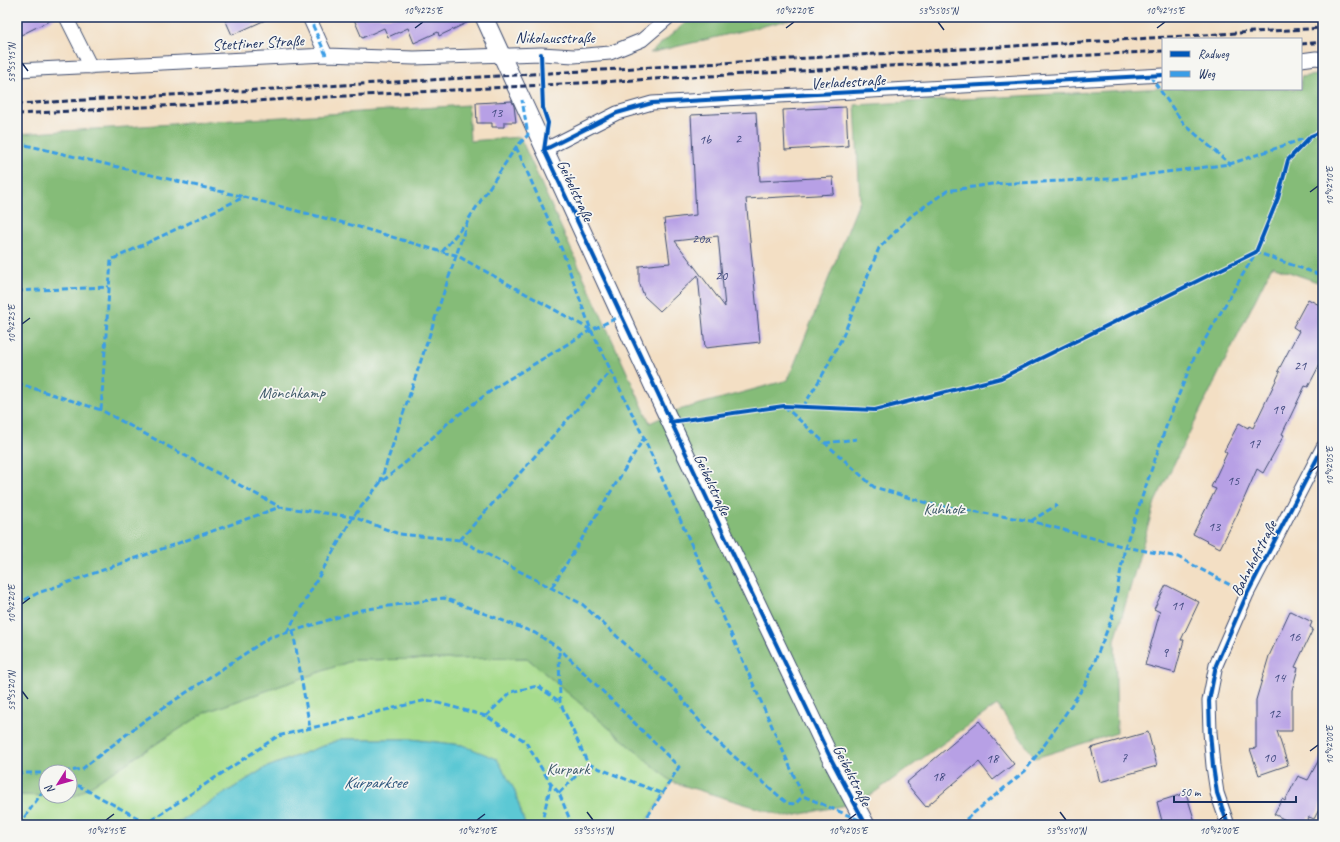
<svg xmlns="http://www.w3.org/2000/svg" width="1340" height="842" viewBox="0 0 1340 842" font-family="Caveat,sans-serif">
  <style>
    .green { fill: #a7dc8c; stroke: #618675 }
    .forest { fill: #85bc78; stroke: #50766b }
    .water { fill: #5cc8d4; stroke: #3c7c99 }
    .building { fill: #b7a0e5; fill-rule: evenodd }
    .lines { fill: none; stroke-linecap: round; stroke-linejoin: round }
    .minor-casing { stroke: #3b496d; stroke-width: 15 }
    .tertiary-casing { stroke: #3b496d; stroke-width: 19 }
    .minor { stroke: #fff; stroke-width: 13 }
    .tertiary { stroke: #fff; stroke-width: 17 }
    .rail { stroke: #1b2f5e; stroke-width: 3; stroke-dasharray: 6 3; stroke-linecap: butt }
    .quiet { stroke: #3b9de6; stroke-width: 3; stroke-dasharray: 6 3; stroke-linecap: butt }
    .cycleway-casing { stroke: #f6f6f2; stroke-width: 6 }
    .cycleway { stroke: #0057b8; stroke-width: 4 }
    .ticks { fill: none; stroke: #1b2f5e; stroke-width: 1.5 }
    .labels { text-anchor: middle; stroke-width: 3.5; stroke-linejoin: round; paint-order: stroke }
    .number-label { font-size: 14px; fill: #424b80 }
    .street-label { font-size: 16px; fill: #1b2f5e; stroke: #f6f6f2 }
    .park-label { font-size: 16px; fill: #3e5a6a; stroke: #f6f6f2 }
    .water-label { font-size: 17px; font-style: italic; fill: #2b557c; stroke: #f6f6f2 }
    .neatline { fill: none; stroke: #1b2f5e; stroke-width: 1.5 }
    .ticks-label { font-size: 10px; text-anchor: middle; fill: #1b2f5e }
  </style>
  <rect width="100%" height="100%" fill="#f6f6f2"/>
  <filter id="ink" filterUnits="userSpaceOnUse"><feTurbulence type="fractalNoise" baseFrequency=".025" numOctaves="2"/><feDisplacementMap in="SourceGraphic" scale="8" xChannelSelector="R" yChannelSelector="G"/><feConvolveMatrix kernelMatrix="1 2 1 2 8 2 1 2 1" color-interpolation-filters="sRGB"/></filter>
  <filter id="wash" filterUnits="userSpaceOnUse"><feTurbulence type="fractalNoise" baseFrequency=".012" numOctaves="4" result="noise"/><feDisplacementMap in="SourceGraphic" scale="16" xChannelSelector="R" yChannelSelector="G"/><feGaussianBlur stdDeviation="0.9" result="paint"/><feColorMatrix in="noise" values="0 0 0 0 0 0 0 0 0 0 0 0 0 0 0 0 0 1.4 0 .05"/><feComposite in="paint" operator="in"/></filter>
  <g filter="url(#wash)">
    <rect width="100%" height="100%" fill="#f3dfc4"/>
    <!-- green -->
    <path class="green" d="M527 658 672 782 644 825H525L514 789 462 745 410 739H341L265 768 174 825H17V795L75 796 206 712 354 660Z"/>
    <!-- forest -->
    <path class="forest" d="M692 17H801L650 53Z
      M1323 74V284L1272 266 1155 502 1115 640 1117 733 1035 758 997 705 861 802 787 817 672 782 527 658 354 660 206 712 75 796H70V772H46V796L17 795V134L468 105 470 141 520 137 650 423 675 411 788 380 860 200 855 105 1163 88 1301 89V77Z"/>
    <!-- water -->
    <path class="water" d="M341 739H410L462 745 497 759 514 789 525 825H174L265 768Z"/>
    <g id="blocks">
      <!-- building -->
      <path class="building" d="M17 17H57L21 35 17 27Z
        M224 17H272L232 35Z
        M353 17H474L475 19 439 36 438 32 414 43 408 28 388 37 384 28 362 38Z
        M512 101 514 106 516 122H504V127H492V123H477L476 103Z
        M846 107 848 146 785 150 783 110Z
        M756 112 760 181 833 177 834 194 746 199 760 342 705 348 698 275 660 311 644 296 639 282V266L670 263 664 219 696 215 691 115ZM718 236 725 307 675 241Z
        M1308 299 1323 307V358L1308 387 1305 386 1282 434 1284 435 1263 473 1257 469 1236 517 1220 548 1193 534 1216 489 1211 487 1227 453 1224 451 1239 423 1248 428 1249 426 1253 428 1280 372 1278 371 1299 331 1293 327Z
        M1166 585 1199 602 1181 640H1184L1175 673 1145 665 1160 612 1154 609Z
        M1290 611 1312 622 1310 627 1313 629 1295 667 1298 668 1292 690V731H1277L1288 765 1259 775 1250 749 1256 748V700L1269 656Z
        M979 721 1014 764 993 780 979 762 926 807 906 783Z
        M1148 732 1157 766 1100 782 1091 748Z
        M1323 752V802L1314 819 1309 817 1305 825H1295L1274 814 1282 799 1285 801 1298 776 1308 780Z
        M1186 793 1196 825H1163L1157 802Z"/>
    </g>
  </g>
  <g filter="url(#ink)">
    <use href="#blocks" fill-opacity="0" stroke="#3b496d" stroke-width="1"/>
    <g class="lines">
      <!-- minor casing -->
      <g class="minor-casing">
        <path id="minor" d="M66 17 91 67
          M309 17 326 55
          M1301 60 1316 58 1323 59
          M17 70 326 55 414 58 541 54 574 56 610 53 642 40 669 17
          M544 150 617 113 652 103 1163 75
          M1228 825 1217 793 1213 766 1210 732 1209 701 1216 665 1247 594 1323 447"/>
      </g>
      <!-- tertiary casing -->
      <g class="tertiary-casing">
        <path id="tertiary" d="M484 17 656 392 830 757 866 825"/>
      </g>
      <!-- minor -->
      <use href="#minor" class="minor"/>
      <!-- tertiary -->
      <use href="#tertiary" class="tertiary"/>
      <!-- rail -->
      <path class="rail" d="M1301 44 1323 42
        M17 104 1323 28
        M17 114 1163 51"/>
      <!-- quiet -->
      <path class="quiet" d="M309 17 326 55
        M1150 76 1184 124 1230 164
        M17 143 244 197
        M516 147 562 250 591 330 644 438 803 796 864 822
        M442 252 464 225
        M17 291 109 287
        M591 330 456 255 442 252 359 227 244 197 111 260 101 410 280 507 353 517 399 534 460 540 582 604 676 691 712 737 787 803 795 804 803 796
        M17 383 101 410
        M784 406 874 487 930 504 1031 521 1125 547 1178 557 1247 594
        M803 407 823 374 843 336 879 248 912 215 947 191 992 184 1112 179 1230 164 1306 138
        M825 443 857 439
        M380 483 468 220 516 147 528 135 522 100
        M1031 521 1057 505
        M460 540 611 371
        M552 587 644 438
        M17 604 38 593 280 507
        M293 631 310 728
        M287 632 353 517 380 483 411 458 450 421 499 385 591 330 621 316
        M486 716 511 692 538 686 560 702
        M588 764 663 794
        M64 772 82 769 145 720 270 637 293 631 361 610 444 598 535 633 559 648 679 767 642 825
        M17 773H46
        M70 781 147 823
        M559 793 588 764 560 702 559 648
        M19 825 46 787
        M144 825 278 736 427 700 486 716 525 741 551 784 559 793 572 825
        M541 825 551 784
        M959 825 1025 771 1048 740 1086 683 1112 618 1125 547 1168 421 1193 360 1256 252 1323 276"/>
      <!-- cycleway casing -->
      <g class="cycleway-casing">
        <path id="cycleway" d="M541 54 543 108 548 123 544 150
          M544 150 725 537 830 757 866 825
          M544 150 617 113 652 103 1163 75
          M670 422 784 406 875 410 1001 378 1256 252 1278 198 1288 160 1311 136 1323 131
          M1228 825 1217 793 1213 766 1210 732 1209 701 1216 665 1247 594 1323 447"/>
      </g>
      <!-- cycleway -->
      <use href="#cycleway" class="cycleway"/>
    </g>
  </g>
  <!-- ticks -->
  <path class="ticks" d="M938 22 944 30M415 28 423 22M786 28 794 22M1157 28 1165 22M22 63 28 71M1310 192 1318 186M22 324 30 318M1310 472 1318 466M22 604 30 598M22 691 28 699M1310 751 1318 745M587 812 593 820M1060 812 1066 820M106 820 114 814M477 820 485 814M848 820 856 814M1219 820 1227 814"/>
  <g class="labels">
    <!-- number labels -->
    <g class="number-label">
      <text x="496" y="117">13</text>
      <text x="738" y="143">2</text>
      <text x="705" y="144">1b</text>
      <text x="701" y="243">20a</text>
      <text x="721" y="280">20</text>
      <text x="1300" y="370">21</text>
      <text x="1278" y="414">19</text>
      <text x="1254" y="448">17</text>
      <text x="1233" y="485">15</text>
      <text x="1214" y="531">13</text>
      <text x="1177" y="610">11</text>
      <text x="1294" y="641">16</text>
      <text x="1165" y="657">9</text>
      <text x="1279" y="682">14</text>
      <text x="1274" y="718">12</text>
      <text x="1124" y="762">7</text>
      <text x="1269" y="762">10</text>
      <text x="992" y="763">18</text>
      <text x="938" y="781">18</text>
    </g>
    <!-- street labels -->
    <g class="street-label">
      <text x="555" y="43">Nikolausstraße</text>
      <text transform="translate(258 42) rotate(-3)" y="6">Stettiner Straße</text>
      <text transform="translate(848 81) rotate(-3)" y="6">Verladestraße</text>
      <text transform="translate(576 190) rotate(65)" y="6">Geibelstraße</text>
      <text transform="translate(713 484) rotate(65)" y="6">Geibelstraße</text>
      <text transform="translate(1253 558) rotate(-63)" y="6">Bahnhofstraße</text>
      <text transform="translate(853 775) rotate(63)" y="6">Geibelstraße</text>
    </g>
    <!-- park labels -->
    <g class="park-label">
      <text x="292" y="398">Mönchkamp</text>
      <text x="944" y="514">Kuhholz</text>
      <text x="568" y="774">Kurpark</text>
    </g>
    <!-- water labels -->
    <g class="water-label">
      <text x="375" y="788">Kurparksee</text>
    </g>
  </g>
  <!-- margin -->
  <rect width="1340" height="842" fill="none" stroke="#f6f6f2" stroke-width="44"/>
  <!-- legend -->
  <rect x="1162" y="38" width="140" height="52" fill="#f6f6f2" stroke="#9ea6b7"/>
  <rect x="1170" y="51" width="20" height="6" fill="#0057b8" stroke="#9ea6b7"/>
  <text x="1198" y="58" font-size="12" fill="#1b2f5e">Radweg</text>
  <rect x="1170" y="71" width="20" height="6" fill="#3b9de6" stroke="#9ea6b7"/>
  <text x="1198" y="78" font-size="12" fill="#1b2f5e">Weg</text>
  <!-- north arrow -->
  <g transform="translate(58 784) rotate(233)"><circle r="19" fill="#f6f6f2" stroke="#9ea6b7"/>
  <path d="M0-3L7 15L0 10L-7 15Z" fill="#b5179e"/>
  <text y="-6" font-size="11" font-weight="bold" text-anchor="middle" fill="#1b2f5e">N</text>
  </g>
  <!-- scale -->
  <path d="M1174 796v6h122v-6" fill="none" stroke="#1b2f5e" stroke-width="2"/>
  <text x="1180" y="796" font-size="12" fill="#1b2f5e" stroke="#f6f6f2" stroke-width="3" paint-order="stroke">50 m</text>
  <rect x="22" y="22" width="1296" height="798" class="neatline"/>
  <g class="ticks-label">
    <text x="423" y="14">10°42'25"E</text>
    <text x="794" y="14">10°42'20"E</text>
    <text x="938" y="14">53°55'05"N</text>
    <text x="1165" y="14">10°42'15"E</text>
    <text transform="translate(11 63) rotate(-90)" y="4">53°55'15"N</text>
    <text transform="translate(1329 186) rotate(-90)" y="4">10°42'10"E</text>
    <text transform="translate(11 324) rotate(-90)" y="4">10°42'25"E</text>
    <text transform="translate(1329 466) rotate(-90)" y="4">10°42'05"E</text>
    <text transform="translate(11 604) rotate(-90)" y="4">10°42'20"E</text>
    <text transform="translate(11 691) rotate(-90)" y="4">53°55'20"N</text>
    <text transform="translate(1329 745) rotate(-90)" y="4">10°42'00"E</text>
    <text x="106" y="834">10°42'15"E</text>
    <text x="477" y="834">10°42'10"E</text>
    <text x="593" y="834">53°55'15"N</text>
    <text x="848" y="834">10°42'05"E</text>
    <text x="1066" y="834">53°55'10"N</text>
    <text x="1219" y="834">10°42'00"E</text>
  </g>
</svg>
